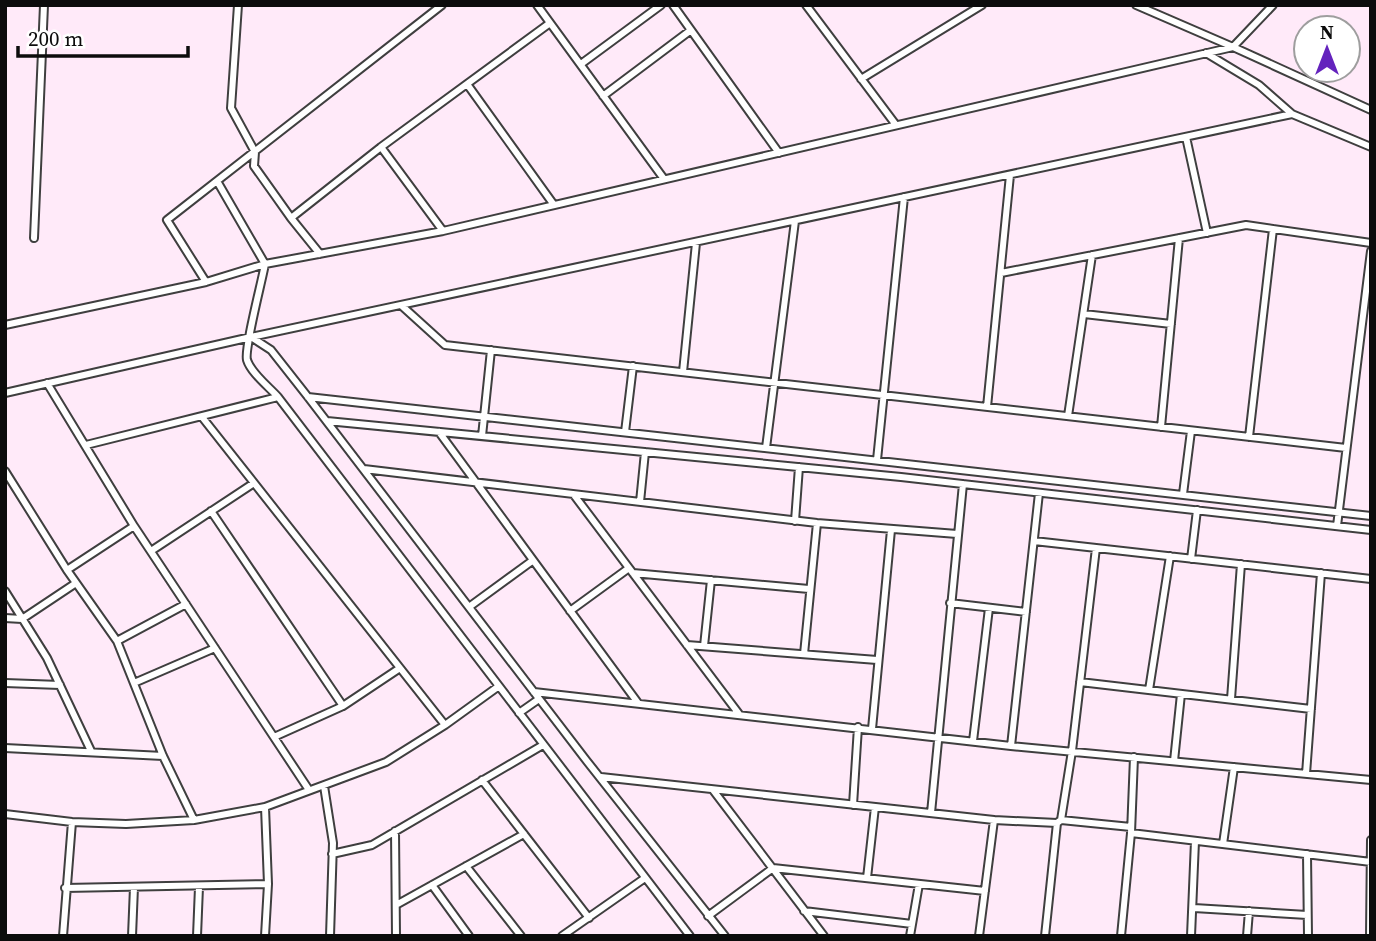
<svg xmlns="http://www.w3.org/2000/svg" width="1376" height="941" viewBox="0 0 1376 941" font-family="'Source Serif 4',serif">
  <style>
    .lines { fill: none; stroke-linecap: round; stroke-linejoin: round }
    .minor-casing { stroke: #3f3f3f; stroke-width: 10 }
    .minor { stroke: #fff; stroke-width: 6 }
  </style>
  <rect width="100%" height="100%" fill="#ffeaf9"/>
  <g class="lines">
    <!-- minor casing -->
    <g class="minor-casing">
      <path id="minor" d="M238 5 231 108 255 152 254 166 291 218
        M537 5 664 179
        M673 5 779 153
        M806 5 896 125
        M1136 5 1233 47 1273 5
        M1206 53 1259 85 1292 114
        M581 64 661 5
        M861 79 982 5
        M467 84 554 205
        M603 96 691 30
        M1186 137 1207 233
        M381 147 443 231
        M217 181 265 264C262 281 244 349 247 360 251 373 269 387 278 397L690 936
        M34 238 44 5
        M320 254 291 218 381 147 550 23
        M1001 273 1246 225 1371 243
        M206 282 167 220 442 5
        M402 306 445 345 1346 448
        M1084 314 1171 324
        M5 325 206 282 265 264 443 231 1233 47 1371 110
        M251 337 271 350 308 397 586 760 725 936
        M683 372 696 243
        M47 383 134 526 309 790
        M5 393 251 337 1292 114 1371 147
        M308 397 1371 516
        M987 407 1010 175
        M1068 416 1092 255
        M202 417 445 725
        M327 421 901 477 1371 530
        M1161 427 1179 238
        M439 432 638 703
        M625 432 633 366
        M482 436 491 350
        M1249 437 1273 229
        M86 445 278 397
        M766 448 795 221
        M877 460 904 197
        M364 469 817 523 957 534
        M5 471 67 570 117 641 163 756 194 820
        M1183 494 1191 431
        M574 495 739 714
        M640 502 645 452
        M211 511 343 706
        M795 521 799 467
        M1337 526 1371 251
        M1034 541 1371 579
        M151 551 254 483
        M1191 559 1197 510
        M67 570 134 526
        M633 573 809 589
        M5 591 47 658 91 751
        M950 603 1026 612
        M469 607 532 561
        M570 611 629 568
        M5 618 22 619 76 583
        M117 641 186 604
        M687 645 877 660
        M704 646 711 580
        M804 654 817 523
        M1080 682 1311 709
        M5 683 60 685
        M134 683 215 648
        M1149 690 1170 556
        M534 692 1011 746 1371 780
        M1231 699 1241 564
        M519 713 539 699
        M872 729 891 530
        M274 737 343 706 400 668
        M973 741 989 608
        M1011 746 1039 493
        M5 748 163 756
        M1174 761 1181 694
        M1306 774 1321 573
        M601 777 994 820 1057 823
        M482 780 589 918
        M324 786 333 843 330 936
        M713 790 824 936
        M853 805 858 727
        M265 807 268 884 265 936
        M931 813 963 484
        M5 814 72 822 126 824 194 820 265 807 386 762 445 725 499 686
        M1061 820 1131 827
        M395 831 396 936
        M1131 833 1371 862
        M1223 844 1234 767
        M332 854 372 845 543 745
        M1307 854 1308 936
        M466 866 521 936
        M867 878 875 807
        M432 885 469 936
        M65 888 268 884
        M396 905 524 834
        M1194 908 1307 915
        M804 911 912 924
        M708 916 773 868 985 891
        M63 936 72 822
        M132 936 134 887
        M197 936 199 887
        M562 936 645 878
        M910 936 919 884
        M979 936 994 820
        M1045 936 1057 823 1061 820 1072 751 1096 548
        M1121 936 1131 833 1134 757
        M1191 936 1195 841
        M1247 936 1249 911
        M1370 936 1371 840"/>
    </g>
    <!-- minor -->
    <use href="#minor" class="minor"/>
  </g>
  <!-- border -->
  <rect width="1376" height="941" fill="none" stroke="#0c0c0c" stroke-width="14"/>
  <!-- north arrow -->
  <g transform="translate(1327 49)"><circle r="33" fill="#ffffff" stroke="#9e9e9e" stroke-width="2"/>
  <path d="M0-5L12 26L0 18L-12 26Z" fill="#6423bd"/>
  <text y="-10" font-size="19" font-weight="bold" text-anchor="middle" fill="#0c0c0c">N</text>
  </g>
  <!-- scale -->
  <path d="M18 46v10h170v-10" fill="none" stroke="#0c0c0c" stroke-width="3.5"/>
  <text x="28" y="46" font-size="21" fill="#0c0c0c" stroke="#ffffff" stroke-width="5" paint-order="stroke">200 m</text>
</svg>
